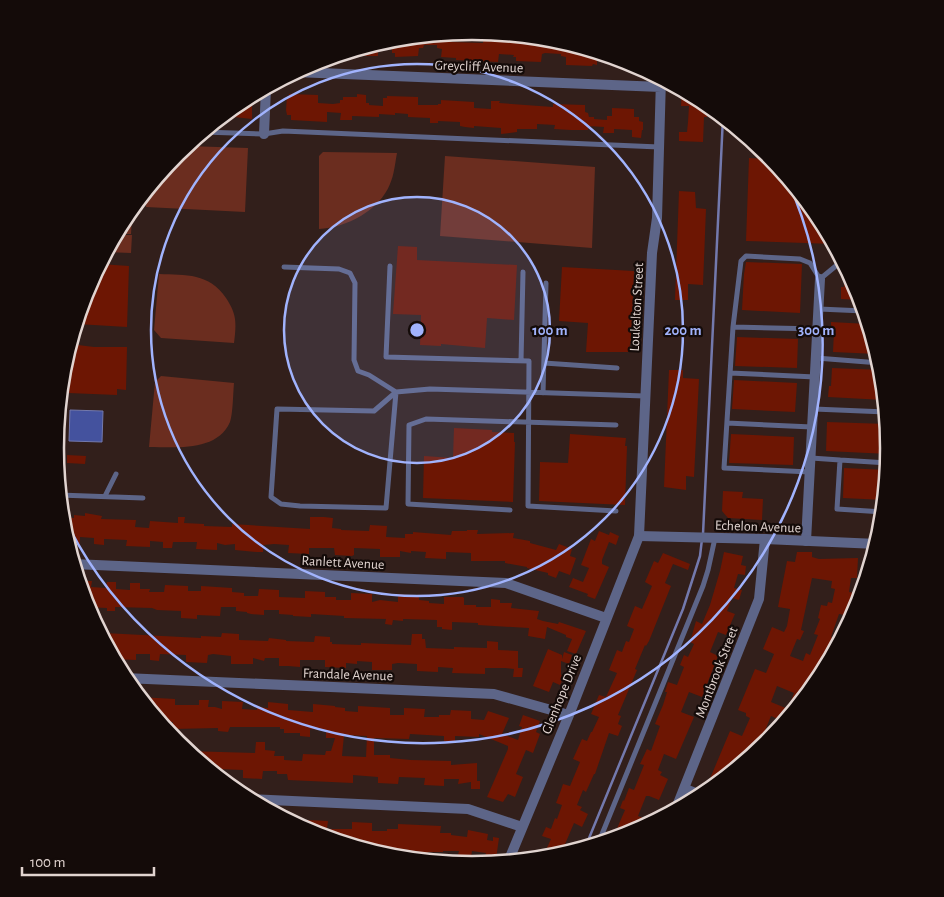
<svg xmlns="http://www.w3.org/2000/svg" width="944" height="897" viewBox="0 0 944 897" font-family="'Alegreya Sans',sans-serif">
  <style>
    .green { fill: #6b2d1f }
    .water { fill: #44529e; stroke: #7379ad }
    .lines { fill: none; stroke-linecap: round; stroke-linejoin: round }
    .stream { stroke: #7379ad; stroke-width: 2.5 }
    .building { fill: #6d1603; fill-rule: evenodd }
    .service { stroke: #5d6588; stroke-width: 5 }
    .minor { stroke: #5d6588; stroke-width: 10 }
    .tertiary { stroke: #5d6588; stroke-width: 10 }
    .ring { fill: none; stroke: #a1b3fd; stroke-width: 2.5 }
    .labels { text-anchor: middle; stroke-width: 4.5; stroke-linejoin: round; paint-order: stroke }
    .street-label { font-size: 14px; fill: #e1d4d0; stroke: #140b09 }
    .rim { fill: none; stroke: #e1d4d0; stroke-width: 2.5 }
    .centre { fill: #a1b3fd; stroke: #140b09; stroke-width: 2.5 }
    .ring-label { font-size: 15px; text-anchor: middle; font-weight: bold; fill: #a1b3fd; stroke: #140b09; stroke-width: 4.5; stroke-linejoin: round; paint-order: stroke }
  </style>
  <rect width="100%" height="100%" fill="#321f1b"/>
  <!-- green -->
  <path class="green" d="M187 146 248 148 245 212 146 207 147 190 177 153Z
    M323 152 397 153C395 164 394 175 390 184 380 210 346 228 319 229V156Z
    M445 156 595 167 592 248 440 236Z
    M125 217H132L131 234H116Z
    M115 235H132L131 253 106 252Z
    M159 274C186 275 209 273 226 298 230 304 234 311 235 319 236 327 235 335 234 343L161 338 154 330Z
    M161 376 234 383C233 394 233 413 230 422 217 452 175 447 149 447L155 382Z"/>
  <!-- water -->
  <path class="water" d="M70 410 103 411 102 442 69 441Z"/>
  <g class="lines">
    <!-- stream -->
    <path class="stream" d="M703 534 723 117
      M585 848 683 609 700 556 702 539"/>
  </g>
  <!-- building -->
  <path class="building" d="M513 35 554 39 597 52V65L593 64 592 66 566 65V57L561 56V54L545 53 542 54 541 62 516 61V57H513L514 55 499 54 498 62 456 60V58L441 57 442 49 437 48V45H424L423 48H419L418 56 395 57V53H392V49H378V56H343L342 54 388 40 410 41V37L427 36 450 37V42L483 43 484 36Z
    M682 90 707 104V117H704L703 142 679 141V132H687L688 122 689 106H681Z
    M289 94 318 95V103L333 104 340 103V100H343V97H357V94L366 95V103H369V105L383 106V98H387V96L418 97V105H438V104H441V100L474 102V108L491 109V101H500L499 103 553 107V104L585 105V112L588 113 589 117H594V119L607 120V116H612V108L634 109V117H639V121L643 122V130H642L641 138 632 137V130L614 129V133H603L604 127 588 126V130H571L554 129 555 125 537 124V129H517V132L501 134V128L474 126V128L465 127 460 126V122L438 121V123H430V118L408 117V114L395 113V115L379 114V117L352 116V120H340L341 113 327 112V122L291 120V115H287L286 110 287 96 289 97Z
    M243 100H248V104H252V119L234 117V107Z
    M749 158 772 159 819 217 834 244 746 241Z
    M679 191 695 192 696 208 706 209 703 285 688 284V300H675Z
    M398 246 417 247V260L517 265 514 320 487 318 485 348 441 344V346L420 345 421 315 393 314Z
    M746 262 802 264 800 313 742 310 744 274Z
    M100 264 129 266 127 327 77 324 87 289Z
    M562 267 634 271 631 344H630L629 352H586L588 323 559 321Z
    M845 267 858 289 861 300 841 299V287H844Z
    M831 322 868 324 877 354 833 352 834 331 831 330Z
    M737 337 798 339 797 368 735 366Z
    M70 344 94 347H127L126 390 117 389V395L68 393V387H61L63 367Z
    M832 368 882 370 884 400 828 397 829 386H831Z
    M669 370H683V378L699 379 694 477 686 476V490L664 487Z
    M734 380 797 383 795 412 732 409Z
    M827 422 887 424 889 454 826 451Z
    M454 428 492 430V432L514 433V442H515L513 502 423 498 424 456 453 458Z
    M570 434 626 438 625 446H627L625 505 539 501 540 462 568 463Z
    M731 434 794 437 793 465 729 463Z
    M67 455 86 456 85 464 67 463Z
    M844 468 887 470 884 500 843 498Z
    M723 491 743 492 742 498 763 499 762 520 728 518 722 511Z
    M85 513 102 516 101 519 136 520 135 527 149 528 150 521 178 523V517H185L184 523 204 524V526L232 527V524L310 529V517H324L333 518 332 528 341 529V530L369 531 370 525 387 526 386 537 405 538V534H413V532L451 535 452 531H467V530H478L477 534 514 533 513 538 530 541V543L556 550 559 544 572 549 570 556 576 558 570 575 559 571 556 578 548 575V573L527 568V567L505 563V561H471V553L446 552V559L425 558 426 552 411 551V553L400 551V557H380V549L354 548V555L352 556 335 555 334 548H309V554L288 553 289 545 274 544 263 545V552H257L235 550V544L225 545 217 543V550L196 549 197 542H173L172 548H163V542L150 541V547L126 546 127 540 104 539V545L94 544V538L80 537V544L70 543V538H65L62 517 74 518V515L85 516Z
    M599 531 609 535 610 532 619 536 616 545 609 542 602 560V564L609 567 595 599 587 596 588 594 569 587 573 578 583 582 589 568 581 565 591 539 595 541Z
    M724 552 743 556 741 565 746 566 745 575 738 574 734 588 742 590 739 600 732 598 727 611 735 614 734 616 726 635 718 632 710 652 718 656 702 697 689 692 681 712 694 717 676 759 664 754 658 770 662 772 660 775 668 779 659 800 649 796H646L638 816 648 820 646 827 641 829 633 825 628 835 612 840 625 810 620 808 623 800 624 801 629 788 634 790 644 765 640 764 647 749 651 751 660 726 655 724 663 705 667 692H665L668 682 677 685 684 667 680 665 684 655 688 657 694 644 690 642 696 621 702 624 710 605 720 571Z
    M797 552H812V557L819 559 858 558 857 578H851L849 592 855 593 850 616 839 614 831 637 840 641 829 661 823 659 813 682 817 683 784 723 783 721 771 716 762 738 769 741 716 785 709 781 730 731 742 736 750 718 746 716V713L738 710 755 669 766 673 774 654 763 649 772 627 784 632 787 626 790 609 778 607 787 561 795 562ZM812 578 832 581 831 588 835 589 832 603 828 602 827 606 821 605 818 618 820 619 814 634 818 635 810 655 806 653 803 661 790 656 797 639 800 640 804 631 801 630ZM777 686 794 693 788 709 771 702Z
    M663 553 690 564 688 570 673 564 665 583 671 586 649 641 646 646 645 645 635 669 637 670 618 715 621 716 618 724 622 726 618 736 609 733 595 774H594L586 792 583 790 577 805 582 807 580 810 588 814 582 827 574 823 560 856 534 860 538 850 545 852 551 839 542 836 546 827 551 829 555 818 557 819 562 805 556 803 561 790 563 784 570 786 580 762 573 759 582 739 587 741 591 732H592L599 717 591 714 599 695 606 697 611 686 617 673 609 670 617 650 622 652 626 641 629 642 634 629 627 626 635 606 642 609 652 586 645 582 654 561 658 563Z
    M82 581H92L91 587 106 588 107 582H116V589L130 590V583H140V589H150L149 592H164L165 585 188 586V591H201V586L232 588V592L244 593V596H258L259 589 279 590V597L305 598V591L325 592V597H336V600H351V593L372 594V602L380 600 398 602V594L419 596V600L429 601V603L444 604V597H463L464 598V605H476V607H491V599L500 600V603H512L511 608 539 611 537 619 543 621 558 624 559 622 586 631 576 654 567 651 572 639 566 637V635L547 627 545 639 528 636 529 628 478 625V623L452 622V630L442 629V627H437V620L403 619V621L393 620 392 625 385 624 386 619 344 618V616L311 614V617L293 616V615L279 614V610H264V615L251 614 247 613V612L236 611V607H221L220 616 197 615V619L181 618V611L157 610 152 608 115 607V611H107V608L86 607 85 590H82Z
    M104 633 201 638V636L221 637 222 633 239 634V640L268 641 269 638 286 640V641L314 642 315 636 330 637V642H332V644L361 645V643L411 645 412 634H422V639H425L426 648 454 649V647L487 648V641L498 642V650L518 651V668H523L522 677H513L514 669 505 668H485V674L452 673 453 668 438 667V672L417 671V664L398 663 392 664V670H372V662L357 661V664L346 663V668L325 667V660H300V667L288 666H279V658H265L264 661 253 658V664H231V656L213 654 208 655 207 663 186 662V655L160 654 159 661 150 660V654H136V660L114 659V651H109L104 641Z
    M548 649 562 655V659L564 652 572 655 569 664 561 661V675L564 676 560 685 553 682 549 692 533 686Z
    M139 697 175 699V705H199V700H209L208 707H215L222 709V701L243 702 242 709 257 710V707L268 708V702L288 704V710L313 712V704L335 706V707L345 708V711L358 712V706L390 708V715H404V708L425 709 424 717H439V715H450L451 710 471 711V719L484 720 488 711 509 718 502 734 518 740 522 727 519 726 523 715 540 721 536 732 540 734 533 753 526 750 516 774 523 777 515 797 508 794 503 802 487 797 508 749V746L479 734V737L455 736V741H444V736L410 734 409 739 374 738V755H390V758L411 760 451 761V765L477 763V781H480V789H471V782L458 784 459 779H444V786L424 785 425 778 399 777 398 784 378 783V777L353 775V783L288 780 287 774H277V771H263L262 779 243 778V770L217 769V776L186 751 255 753 256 742H265V750L275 751 274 756H284V760L302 761 303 754 325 755 326 751H331L335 738H326V730L310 729V737L300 736V733H284V729H280V727H230L228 732 218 731V728L173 729V722H159ZM344 735 367 736 366 757 342 756Z
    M307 820 328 821 327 829H352V822L372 823V831H387V829H398V824L441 826 440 833H451V835L467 837 468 830 488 834 487 840 493 841V837L499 838 496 859 485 856 486 853 472 851 471 857 458 855 459 851H443V852H428L427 858 420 857V854H411V850L366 849V843L348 842V845L312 834 295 825H307Z"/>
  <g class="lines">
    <!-- service -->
    <path class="service" d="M203 132 264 134 283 131 659 147
      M390 266 386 357 529 361 528 506 616 511
      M284 267 339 269 350 273 355 283 354 360 358 371 369 375 396 392
      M819 309 864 311
      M733 327 724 468 810 472
      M818 329 733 327 741 261 746 256 800 259 810 263 820 279 837 265 844 263
      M816 358 880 363
      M521 361 523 272
      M544 363 617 368
      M730 373 815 377
      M396 392 386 508 300 506 281 504 271 497 277 409 374 411 396 392 430 389 645 396
      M543 393 546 283
      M814 409 886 412
      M727 423 812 427
      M811 458 840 460 837 509 883 512
      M840 460 888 463
      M59 495 143 498
      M105 496 116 474
      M510 510 408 504 409 425 426 419 616 425
      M598 844 703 586 708 570 715 538"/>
    <!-- minor -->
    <path class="minor" d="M295 72 661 87
      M264 134 266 88
      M806 541 820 279
      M73 564 506 583 606 618
      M124 678 494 694 569 715
      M685 789 703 796
      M247 799 468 809 522 827
      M675 811 759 599 765 539
      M508 862 569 715 639 536 652 253 657 218 661 79"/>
    <!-- tertiary -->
    <path class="tertiary" d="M639 536 765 539 877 544"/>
  </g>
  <!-- distance rings -->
  <circle cx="417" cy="330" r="133" fill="#a1b3fd" fill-opacity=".12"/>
  <g class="ring">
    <circle cx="417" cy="330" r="133"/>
    <circle cx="417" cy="330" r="266"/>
    <path d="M786 177A399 399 0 0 1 61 511"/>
  </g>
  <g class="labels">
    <!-- street labels -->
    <g class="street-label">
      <text transform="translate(479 66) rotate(2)" y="5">Greycliff Avenue</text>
      <text transform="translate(636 307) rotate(-87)" y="5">Loukelton Street</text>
      <text transform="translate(758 526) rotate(2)" y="5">Echelon Avenue</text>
      <text transform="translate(343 562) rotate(3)" y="5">Ranlett Avenue</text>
      <text transform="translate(716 672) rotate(-69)" y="5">Montbrook Street</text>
      <text transform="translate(348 674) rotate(2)" y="5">Frandale Avenue</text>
      <text transform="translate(561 694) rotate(-68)" y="5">Glenhope Drive</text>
    </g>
  </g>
  <!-- crop -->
  <path d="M0 0H944V897H0ZM64 448a408 408 0 1 1 816 0a408 408 0 1 1-816 0Z" fill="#140b09" fill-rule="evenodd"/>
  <path class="rim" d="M64 448a408 408 0 1 1 816 0a408 408 0 1 1-816 0Z"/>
  <circle cx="417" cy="330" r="8" class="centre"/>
  <g class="ring-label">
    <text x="550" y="335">100 m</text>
    <text x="683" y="335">200 m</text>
    <text x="816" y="335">300 m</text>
  </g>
  <!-- scale -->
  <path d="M22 867v8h132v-8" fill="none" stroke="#e1d4d0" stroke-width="2.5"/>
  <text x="30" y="867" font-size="15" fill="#e1d4d0" stroke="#140b09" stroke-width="4" paint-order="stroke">100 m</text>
</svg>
